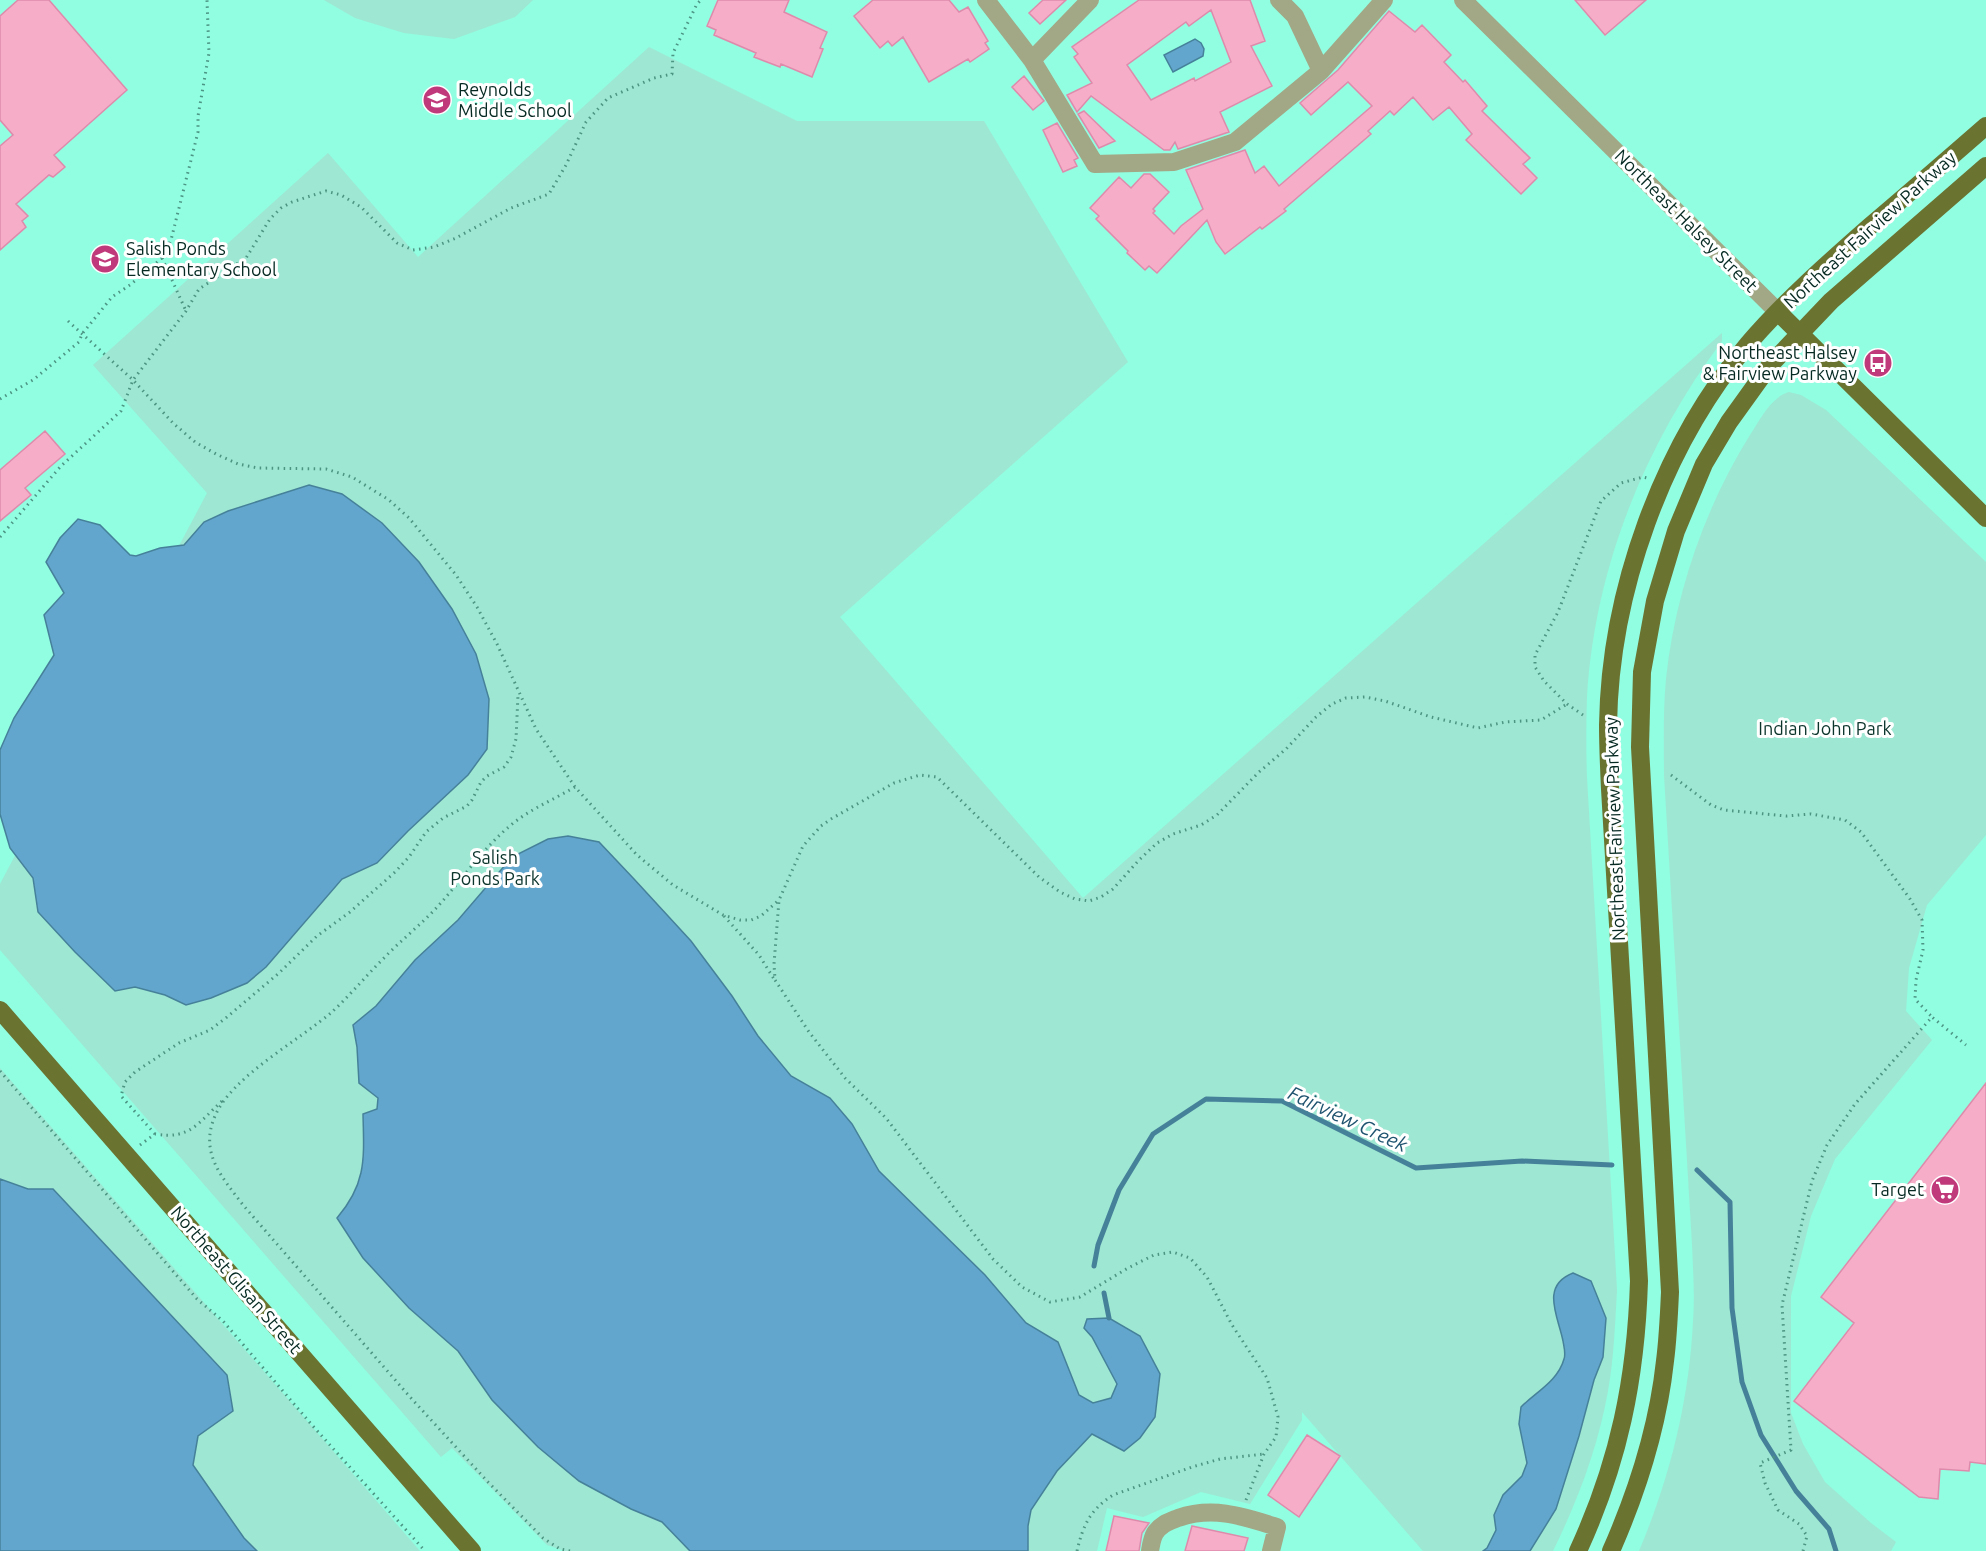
<svg xmlns="http://www.w3.org/2000/svg" width="1986" height="1551" viewBox="0 0 1986 1551" font-family="Ubuntu,sans-serif">
  <style>
    .green { fill: #9ee7d2 }
    .water { fill: #62a6cd; stroke: #46819a; stroke-width: 1.5 }
    .lines { fill: none; stroke-linecap: round; stroke-linejoin: round }
    .stream { stroke: #46819a; stroke-width: 5 }
    .building { fill: #f5adc8; stroke: #de8bab; stroke-width: 1.5; fill-rule: evenodd }
    .path { stroke: #4c9583; stroke-width: 3; stroke-dasharray: 1.5 4.5; stroke-linecap: butt }
    .minor { stroke: #a2a785; stroke-width: 18 }
    .major { stroke: #6b7330; stroke-width: 18 }
    .labels { text-anchor: middle; stroke-width: 6; stroke-linejoin: round; paint-order: stroke }
    .poi-label { font-size: 18px; fill: #062a22; stroke: #fff; text-anchor: start }
    .street-label { font-size: 18px; fill: #062a22; stroke: #fff }
    .park-label { font-size: 18px; fill: #0b342b; stroke: #fff }
    .water-label { font-size: 20px; font-style: italic; fill: #1f536f; stroke: #fff }
  </style>
  <rect width="100%" height="100%" fill="#91fde1"/>
  <!-- green -->
  <path class="green" d="M324 0H533L515 17 454 39 404 33 355 18Z
    M649 47 797 121H984L1128 362 840 617 1083 898 1722 333V341C1645 444 1595 567 1587 696 1586 723 1586 751 1587 778L1617 1290C1615 1324 1614 1357 1608 1391 1598 1447 1578 1500 1553 1551H1423L1302 1412V1420L1250 1504 1201 1492 1143 1517 1107 1508 1097 1551H565L547 1545 452 1448 441 1457 0 950V884L207 493 93 365 328 153 418 257Z
    M1789 392 1801 395 1826 410 1986 562V835L1927 905 1909 968 1906 1011 1932 1040 1835 1159 1811 1216 1791 1296V1413L1803 1444 1825 1482 1871 1523 1896 1542 1891 1551H1639C1670 1478 1689 1401 1693 1322 1695 1296 1693 1270 1692 1244L1664 775C1664 743 1663 711 1666 679 1675 594 1705 507 1750 435 1760 420 1771 397 1789 392Z
    M0 1068 420 1551H257L244 1538 193 1465 197 1436 233 1411 53 1190 28 1189 0 1179Z"/>
  <!-- water -->
  <path class="water" d="M1195 39 1201 43 1204 49 1203 56 1173 72 1164 55Z
    M309 485 342 494 382 523 419 562 452 609 476 654 489 699 487 749 468 775 408 831 377 863 342 879 266 967 247 983 211 998 186 1005 165 995 135 987 115 991 75 952 38 912 33 878 10 848 0 814V750L14 718 54 655 44 615 64 593 46 562 60 538 78 519 100 525 130 555 136 556 160 548 184 545 204 522 228 511Z
    M568 836 599 842 634 879 691 941 732 996 758 1036 791 1076 830 1098 852 1124 879 1171 985 1275 1026 1323 1058 1342 1079 1395 1093 1403 1111 1398 1117 1384 1092 1337 1084 1328 1087 1319 1109 1318 1140 1336 1160 1374 1155 1417 1140 1438 1124 1451 1092 1434 1057 1471 1031 1510 1028 1526V1551H690L662 1522 631 1509 579 1481 538 1447 492 1400 458 1351 409 1308 363 1258 337 1218C367 1183 364 1158 363 1114L377 1109 378 1098 359 1083 357 1047 353 1025 376 1006 415 960 458 920 512 857 548 839Z
    M0 1179 28 1189H53L227 1375 233 1411 198 1436 193 1465 244 1538 257 1551H0Z
    M1573 1273 1591 1281 1606 1318 1603 1357 1594 1380 1579 1436 1556 1509 1530 1551H1483L1487 1548 1496 1530 1494 1515 1503 1495 1522 1476 1527 1463 1519 1424 1521 1407C1536 1392 1558 1381 1564 1359 1566 1354 1564 1347 1563 1341 1558 1316 1540 1286 1573 1273Z"/>
  <g class="lines">
    <!-- stream -->
    <path class="stream" d="M1697 1170 1730 1202 1732 1308 1742 1382 1761 1435 1796 1491 1829 1529 1836 1551
      M1094 1266 1098 1245 1119 1190 1153 1134 1206 1099 1282 1101 1416 1168 1522 1161 1612 1165
      M1104 1293 1109 1318"/>
  </g>
  <!-- building -->
  <path class="building" d="M18 0H49L127 90 54 155 65 167 53 177 49 175 16 204 28 216 22 221 26 227 0 250V146L13 135 0 120V16Z
    M718 0H789L784 12 827 32 820 48 823 49 812 77 781 64 780 67 754 57 756 53 714 35 716 30 707 26Z
    M873 0H949L959 12 968 7 988 41 985 43 989 49 970 62 968 59 929 82 903 37 892 46 888 41 880 48 854 16Z
    M1043 0H1066L1040 24 1029 13Z
    M1139 0H1250L1265 41 1251 46 1272 86 1220 112 1229 132 1178 149 1175 142 1170 150H1164L1091 96 1077 112 1067 95 1092 83 1074 57 1078 54 1072 47ZM1211 10 1231 62 1195 81 1194 78 1151 100 1127 65 1186 22 1189 26Z
    M1575 0H1646L1605 35Z
    M1389 11 1415 32 1422 25 1451 55 1444 62 1463 82 1465 80 1487 106 1482 111 1530 158 1523 164 1537 178 1521 194 1466 140 1472 134 1449 107 1433 120 1413 97 1394 115 1390 111 1368 131 1371 134 1284 209 1286 211 1262 229 1260 227 1225 254 1216 242 1207 220 1157 273 1149 266 1145 270 1127 253 1128 251 1096 219 1099 216 1090 208 1119 177 1131 188 1144 174H1150L1169 192 1153 209 1155 211 1153 213 1174 234 1181 226 1203 209 1186 170 1245 150 1255 173 1264 166 1279 186 1372 106 1348 82 1311 115 1300 103 1338 70Z
    M1024 76 1044 101 1033 110 1012 87Z
    M1084 111 1115 141 1099 148 1078 114Z
    M1057 123 1078 158 1074 160 1077 166 1063 172 1043 130Z
    M45 431 65 454 25 488 31 495 0 521V470Z
    M1986 1083V1464L1970 1462 1969 1471 1940 1469 1938 1499 1919 1497 1794 1401 1854 1323 1821 1297Z
    M1307 1435 1340 1456 1299 1517 1268 1495Z
    M1114 1516 1149 1523 1142 1533 1139 1551H1106Z
    M1192 1526 1248 1538 1244 1551H1185Z"/>
  <g class="lines">
    <!-- path -->
    <path class="path" d="M162 258 186 311
      M68 321 133 380 173 423 195 442 216 454 238 464 258 468 326 469 352 477 389 500 409 518 456 575 477 607 497 644 536 729 575 787 637 855 673 885 723 915 740 920H751L761 916 779 900
      M0 399 33 380 79 342 82 334 112 297 130 285 162 258 171 240 198 132V116L209 53 207 0
      M0 537 61 466 121 411 133 380 186 311 199 289 246 258 270 219 281 208 292 202 326 191 341 195 361 207 397 243 413 250 434 247 456 238 511 208 549 194 566 165 586 122 608 98 654 78 672 74 673 53 697 4 701 0
      M1583 715 1567 704 1544 681 1535 667V655L1558 612 1601 501 1621 483 1643 477 1647 478
      M1671 775 1711 805 1724 810 1786 816 1811 814 1845 820 1861 832 1910 899 1922 920 1923 950 1916 980 1915 999 1932 1017
      M724 916 759 955 774 979
      M0 1071 197 1299 223 1321 312 1425 425 1551
      M155 1134 121 1096 125 1082 135 1072 179 1043 210 1030 227 1017 279 973 317 936 350 912 395 872 409 857 426 832 443 818 467 806 472 800 481 782 487 776 504 767 511 757 516 739 518 695
      M140 1145 155 1134C190 1140 198 1123 222 1101
      M1246 1500 1264 1454 1276 1437 1278 1417 1267 1378 1232 1325 1207 1277 1190 1258 1173 1252 1154 1255 1128 1268 1080 1297 1050 1302 1022 1287 993 1259 886 1118 845 1078 809 1032 775 980 774 964 779 900 803 846 821 826 831 819 894 783 920 775 937 777 1039 877 1060 892 1075 899 1089 901 1101 897 1113 889 1139 860 1157 843 1173 834 1201 825 1217 815 1259 772 1286 749 1316 717 1332 704 1346 698 1365 697 1385 701 1431 717 1478 728 1505 722 1541 720 1567 704
      M570 1551 560 1549 543 1538 488 1482 410 1397 243 1205C222 1177 199 1153 215 1116 232 1076 300 1040 333 1011 351 994 366 976 383 959 401 940 422 924 439 905 466 875 489 839 523 816 540 805 558 797 575 787
      M1077 1551C1083 1525 1090 1510 1113 1495L1192 1467 1220 1459 1264 1454
      M1803 1551 1807 1536 1799 1524 1778 1510 1765 1483 1760 1463 1791 1450 1782 1305 1812 1181 1827 1145 1855 1104 1932 1017 1966 1045"/>
    <!-- minor -->
    <path class="minor" d="M986 0 1032 60 1090 0
      M1279 0 1295 16 1321 71 1384 0
      M1463 0 1778 312
      M1032 60 1095 164 1174 162 1235 142 1321 71
      M1150 1551C1151 1545 1152 1538 1155 1533 1161 1524 1168 1522 1178 1518 1213 1506 1242 1516 1277 1527L1271 1551"/>
    <!-- major -->
    <path class="major" d="M1778 312 1986 518
      M0 1010 472 1551
      M1578 1551C1619 1462 1636 1379 1639 1281L1610 789C1609 768 1608 746 1608 725 1610 592 1662 446 1748 344 1785 301 1827 264 1869 227 1908 194 1947 160 1986 126
      M1611 1551C1637 1492 1658 1426 1665 1361 1668 1338 1669 1315 1670 1292L1640 747 1642 672 1655 601 1676 531 1704 464 1729 422 1770 365 1831 301 1986 166"/>
  </g>
  <!-- icons -->
  <defs>
    <g id="school-disc" transform="scale(1.5)"><circle r="9.5" fill="#c0397a" stroke="#fff"/><path d="M0-5L7-2L0 1L-7-2ZM-4 1L0 2.5L4 1V4Q0 6-4 4Z" fill="#fff"/></g>
    <g id="bus-disc" transform="scale(1.5)"><circle r="9.5" fill="#c0397a" stroke="#fff"/><path d="M-5-6H5V4H4V6H2V4H-2V6H-4V4H-5ZM-3.5-4V0h7V-4ZM-3.5 1.2v1.5H-2V1.2ZM2 1.2v1.5H3.5V1.2Z" fill="#fff"/></g>
    <g id="supermarket-disc" transform="scale(1.5)"><circle r="9.5" fill="#c0397a" stroke="#fff"/><path d="M-6-5.5h2.5l.6 2H6L4.5 2H-2.5L-4.4-4H-6ZM-1.5 3.2a1.3 1.3 0 1 0 .1 0ZM3 3.2a1.3 1.3 0 1 0 .1 0Z" fill="#fff"/></g>
  </defs>
  <g fill-rule="evenodd">
    <use href="#school-disc" x="437" y="100"/>
    <use href="#school-disc" x="105" y="259"/>
    <use href="#bus-disc" x="1878" y="363"/>
    <use href="#supermarket-disc" x="1945" y="1190"/>
  </g>
  <g class="labels">
    <!-- poi labels -->
    <g class="poi-label">
      <text x="458" y="96">Reynolds<tspan x="458" dy="21">Middle School</tspan></text>
      <text x="126" y="255">Salish Ponds<tspan x="126" dy="21">Elementary School</tspan></text>
      <text x="1857" y="359" text-anchor="end">Northeast Halsey<tspan x="1857" dy="21">&amp; Fairview Parkway</tspan></text>
      <text x="1924" y="1196" text-anchor="end">Target</text>
    </g>
    <!-- street labels -->
    <g class="street-label">
      <text transform="translate(1686 221) rotate(45)" y="6">Northeast Halsey Street</text>
      <text transform="translate(1870 230) rotate(-42)" y="6">Northeast Fairview Parkway</text>
      <text transform="translate(1615 829) rotate(-92)" y="6">Northeast Fairview Parkway</text>
      <text transform="translate(236 1280) rotate(49)" y="6">Northeast Glisan Street</text>
    </g>
    <!-- park labels -->
    <g class="park-label">
      <text x="1825" y="735">Indian John Park</text>
      <text x="495" y="864">Salish<tspan x="495" dy="21">Ponds Park</tspan></text>
    </g>
    <!-- water labels -->
    <g class="water-label">
      <text transform="translate(1348 1119) rotate(25)" y="7">Fairview Creek</text>
    </g>
  </g>
</svg>
